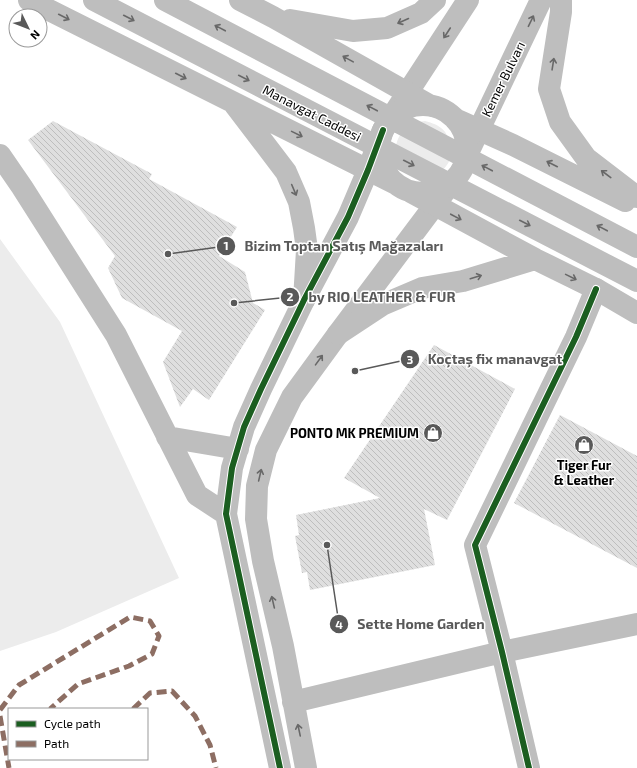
<svg xmlns="http://www.w3.org/2000/svg" width="637" height="768" viewBox="0 0 637 768" font-family="'Exo 2',sans-serif">
  <style>
    .grass { fill: #ececec }
    .building { fill: url(#building-back-hatch) }
    .lines { fill: none; stroke-linecap: round; stroke-linejoin: round }
    .minor { stroke: #bebebe; stroke-width: 22 }
    .major { stroke: #bebebe; stroke-width: 22 }
    .highway { stroke: #bebebe; stroke-width: 22 }
    .quiet { stroke: #8d6e63; stroke-width: 5; stroke-dasharray: 10 5; stroke-linecap: butt }
    .cycleway-casing { stroke: #fff; stroke-width: 8 }
    .cycleway { stroke: #1b5e20; stroke-width: 6 }
    .oneway { stroke: #686868 }
    .labels { text-anchor: middle; stroke-width: 3; stroke-linejoin: round; paint-order: stroke }
    .street-label { font-size: 13px; fill: #000; stroke: #fff }
    .poi-label { font-size: 13px; font-weight: bold; fill: #000; stroke: #fff; text-anchor: end }
    .leader { fill: none; stroke: #595959; stroke-width: 1.5 }
    .callout-dot { fill: #595959; stroke: #fff; stroke-width: 1.5 }
    .mark-label { font-size: 12px; text-anchor: middle; font-weight: bold; fill: #fff }
    .callout-label { font-size: 14px; text-anchor: middle; font-weight: bold; fill: #595959; stroke: #fff; stroke-width: 3; stroke-linejoin: round; paint-order: stroke }
  </style>
  <defs>
    <pattern id="building-back-hatch" width="6" height="6" patternUnits="userSpaceOnUse"><rect width="6" height="6" fill="#dfdfdf"/><path d="M-1 5l2 2M0 0l6 6M5-1l2 2" fill="none" stroke="#bebebe"/></pattern>
  </defs>
  <rect width="100%" height="100%" fill="#fff"/>
  <!-- grass -->
  <path class="grass" d="M425 121C440 125 448 130 450 146 450 149 452 153 451 155 451 161 445 167 442 172L395 151C397 133 407 123 425 121Z
    M0 239 60 322 179 578 56 632 0 651Z"/>
  <!-- building -->
  <path class="building" d="M53 121 152 174 149 179 237 227 219 256 245 272 253 303 265 310 209 400 193 389 180 407 163 362 182 331 122 298 108 268 115 256 28 140Z
    M434 345 515 389 447 520 424 509 435 565 310 590 307 572 302 573 295 536 299 535 296 515 380 498 344 478Z
    M560 415 637 456V568L514 503Z"/>
  <g class="lines">
    <!-- minor -->
    <path class="minor" d="M0 155 22 187 116 335 197 495 226 514
      M167 437 238 449
      M293 702 502 652 637 624
      M280 768 226 514 232 468 244 427 261 389 304 300 348 217 368 170 383 130
      M306 768 283 646 263 561 256 519 257 486 266 450 292 397 338 334 452 182
      M529 768 502 652 475 545 576 337 596 289"/>
    <!-- major -->
    <path class="major" d="M391 118 468 0
      M466 157 541 0"/>
    <!-- highway -->
    <path class="highway" d="M29 0 396 184
      M94 0 637 281
      M165 0 637 247
      M240 0 273 17 431 106
      M561 0V12L549 89 560 122 586 158 637 197
      M290 20 353 31 387 28 421 13 435 0
      M235 105 286 172 299 202 304 228 307 250 304 300
      M379 149a44 44 0 1 1 88 0a44 44 0 1 1-88 0Z
      M455 119 513 145 625 201
      M411 192 535 259 596 289 637 313
      M338 334 382 305 422 288 463 281 535 259"/>
    <!-- quiet -->
    <path class="quiet" d="M133 709 150 693 172 691 195 716 210 745 216 768
      M0 710 19 685 130 617 150 621 159 636 152 654 129 666 78 684 50 709
      M0 716 9 768"/>
    <!-- cycleway casing -->
    <g class="cycleway-casing">
      <path id="cycleway" d="M280 768 226 514 232 468 244 427 261 389 304 300 348 217 368 170 383 130
        M529 768 502 652 475 545 576 337 596 289"/>
    </g>
    <!-- cycleway -->
    <use href="#cycleway" class="cycleway"/>
  </g>
  <!-- one-way arrows -->
  <defs><path id="oneway-shaft" d="M-6 0H5M1.5-3L5.5 0L1.5 3" fill="none" stroke-width="1.6" stroke-linecap="round" stroke-linejoin="round"/></defs>
  <g class="oneway">
    <use href="#oneway-shaft" transform="translate(64 17) rotate(27)"/>
    <use href="#oneway-shaft" transform="translate(129 18) rotate(27)"/>
    <use href="#oneway-shaft" transform="translate(403 21) rotate(156)"/>
    <use href="#oneway-shaft" transform="translate(531 21) rotate(-64)"/>
    <use href="#oneway-shaft" transform="translate(220 28) rotate(-152)"/>
    <use href="#oneway-shaft" transform="translate(447 33) rotate(123)"/>
    <use href="#oneway-shaft" transform="translate(348 59) rotate(-151)"/>
    <use href="#oneway-shaft" transform="translate(553 64) rotate(-81)"/>
    <use href="#oneway-shaft" transform="translate(181 76) rotate(27)"/>
    <use href="#oneway-shaft" transform="translate(244 78) rotate(27)"/>
    <use href="#oneway-shaft" transform="translate(372 108) rotate(-152)"/>
    <use href="#oneway-shaft" transform="translate(297 134) rotate(26)"/>
    <use href="#oneway-shaft" transform="translate(409 163) rotate(27)"/>
    <use href="#oneway-shaft" transform="translate(552 164) rotate(-153)"/>
    <use href="#oneway-shaft" transform="translate(487 168) rotate(-152)"/>
    <use href="#oneway-shaft" transform="translate(606 174) rotate(-143)"/>
    <use href="#oneway-shaft" transform="translate(294 190) rotate(67)"/>
    <use href="#oneway-shaft" transform="translate(456 217) rotate(28)"/>
    <use href="#oneway-shaft" transform="translate(525 223) rotate(27)"/>
    <use href="#oneway-shaft" transform="translate(602 228) rotate(-152)"/>
    <use href="#oneway-shaft" transform="translate(476 277) rotate(-17)"/>
    <use href="#oneway-shaft" transform="translate(571 277) rotate(26)"/>
    <use href="#oneway-shaft" transform="translate(319 360) rotate(-54)"/>
    <use href="#oneway-shaft" transform="translate(260 475) rotate(-77)"/>
    <use href="#oneway-shaft" transform="translate(273 602) rotate(-103)"/>
    <use href="#oneway-shaft" transform="translate(299 730) rotate(-102)"/>
  </g>
  <!-- icons -->
  <defs>
    <g id="shop-disc" transform="scale(1)"><circle r="9.5" fill="#595959" stroke="#fff"/><path d="M-5-2.5h2.3a2.7 3.5 0 0 1 5.4 0H5L5.5 6h-11ZM-1.5-2.5h3a1.5 2.3 0 0 0-3 0Z" fill="#fff"/></g>
  </defs>
  <g fill-rule="evenodd">
    <use href="#shop-disc" x="433" y="433"/>
    <use href="#shop-disc" x="584" y="445"/>
  </g>
  <g class="labels">
    <!-- street labels -->
    <g class="street-label">
      <text transform="translate(503 79) rotate(-64)" y="5">Kemer Bulvarı</text>
      <text transform="translate(312 113) rotate(27)" y="5">Manavgat Caddesi</text>
    </g>
    <!-- poi labels -->
    <g class="poi-label">
      <text x="419" y="438">PONTO MK PREMIUM</text>
      <text x="584" y="470" text-anchor="middle">Tiger Fur<tspan x="584" dy="15">&amp; Leather</tspan></text>
    </g>
  </g>
  <!-- callouts -->
  <path class="leader" d="M168 254L226 246M234 303L290 297M355 371L410 359M327 545L339 624"/>
  <g class="callout-dot">
    <circle cx="168" cy="254" r="4"/>
    <circle cx="234" cy="303" r="4"/>
    <circle cx="355" cy="371" r="4"/>
    <circle cx="327" cy="545" r="4"/>
    <circle cx="226" cy="246" r="10"/>
    <circle cx="290" cy="297" r="10"/>
    <circle cx="410" cy="359" r="10"/>
    <circle cx="339" cy="624" r="10"/>
  </g>
  <g class="mark-label">
    <text x="226" y="250">1</text>
    <text x="290" y="301">2</text>
    <text x="410" y="364">3</text>
    <text x="339" y="629">4</text>
  </g>
  <g class="callout-label">
    <text x="344" y="251">Bizim Toptan Satış Mağazaları</text>
    <text x="382" y="302">by RIO LEATHER &amp; FUR</text>
    <text x="495" y="364">Koçtaş fix manavgat</text>
    <text x="421" y="629">Sette Home Garden</text>
  </g>
  <!-- legend -->
  <rect x="8" y="708" width="140" height="52" fill="#ffffff" stroke="#999999"/>
  <rect x="16" y="721" width="20" height="6" fill="#1b5e20" stroke="#999999"/>
  <text x="44" y="728" font-size="12" fill="#000000">Cycle path</text>
  <rect x="16" y="741" width="20" height="6" fill="#8d6e63" stroke="#999999"/>
  <text x="44" y="748" font-size="12" fill="#000000">Path</text>
  <!-- north arrow -->
  <g transform="translate(28 28) rotate(133)"><circle r="19" fill="#ffffff" stroke="#999999"/>
  <path d="M0-3L7 15L0 10L-7 15Z" fill="#595959"/>
  <text y="-6" font-size="11" font-weight="bold" text-anchor="middle" fill="#000000">N</text>
  </g>
</svg>
